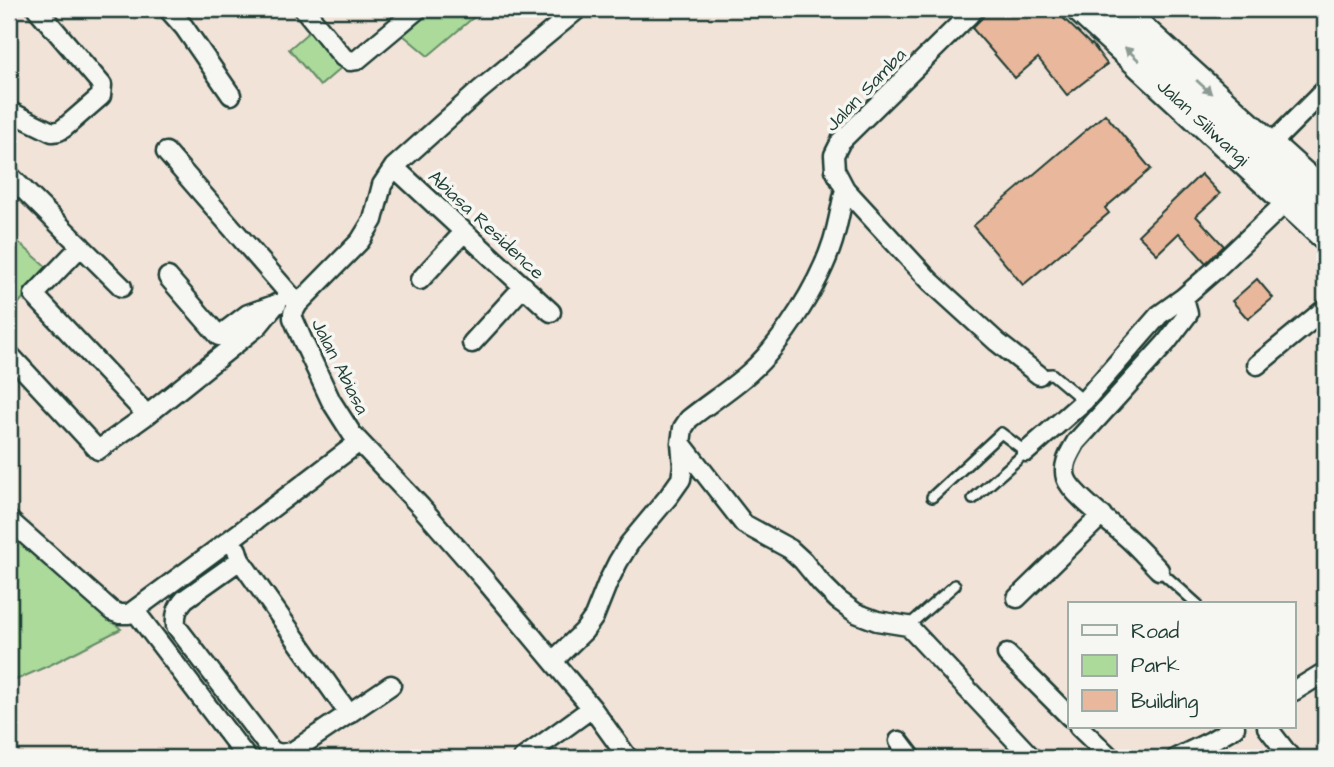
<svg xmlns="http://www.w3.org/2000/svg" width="1334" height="767" viewBox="0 0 1334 767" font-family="'Architects Daughter',sans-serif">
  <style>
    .green { fill: #abda9b; stroke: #658c68; stroke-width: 2 }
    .building { fill: #e9b79b; stroke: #1f3d34; stroke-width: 2 }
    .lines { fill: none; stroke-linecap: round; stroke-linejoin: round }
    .service-casing { stroke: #1f3d34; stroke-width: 14 }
    .minor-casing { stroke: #1f3d34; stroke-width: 23 }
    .primary-casing { stroke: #1f3d34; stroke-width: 35 }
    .service { stroke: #f6f6f2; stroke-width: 9 }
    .minor { stroke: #f6f6f2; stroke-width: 18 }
    .primary { stroke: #f6f6f2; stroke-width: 30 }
    .oneway { fill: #8a9a93 }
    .labels { text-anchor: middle; stroke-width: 7; stroke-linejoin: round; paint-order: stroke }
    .street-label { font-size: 19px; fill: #1f3d34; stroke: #f6f6f2 }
  </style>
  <rect width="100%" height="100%" fill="#f2e3d8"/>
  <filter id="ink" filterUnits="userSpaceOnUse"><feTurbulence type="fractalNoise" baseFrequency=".0143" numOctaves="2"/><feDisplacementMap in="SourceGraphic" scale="14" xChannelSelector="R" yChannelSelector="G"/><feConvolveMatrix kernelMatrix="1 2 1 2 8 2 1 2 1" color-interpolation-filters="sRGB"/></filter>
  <g filter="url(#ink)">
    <!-- green -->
    <path class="green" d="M434 9H466L474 17 428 56 403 35Z
      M311 30 342 67 320 86 289 49Z
      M9 234 48 268 9 315Z
      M9 529 121 629 50 665 9 683Z"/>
    <!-- building -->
    <path class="building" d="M986 9H1054L1091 45 1092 44 1107 64 1067 95 1038 58 1015 78 972 28 983 17Z
      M1105 114 1151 169 1105 208 1109 213 1023 285 973 226Z
      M1201 174 1220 194 1196 216 1224 246 1206 263 1179 233 1157 254 1138 235Z
      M1257 279 1273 298 1248 319 1232 301Z"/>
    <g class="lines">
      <!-- service casing -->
      <g class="service-casing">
        <path id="service" d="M1039 375 1052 374 1084 401
          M932 497 1001 433 1026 452 973 499
          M1159 570 1197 604
          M908 626 955 585"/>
      </g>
      <!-- minor casing -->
      <g class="minor-casing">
        <path id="minor" d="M168 9 184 27 231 95
          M304 9 343 57 350 61 357 60 418 9
          M578 9 480 90 394 167 382 185 373 220 360 241 298 304 293 313V318L302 339 331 401 352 434 421 507 485 580 592 708 628 758
          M975 9 841 141 834 155 835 170 845 189 930 281 997 342 1039 375
          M9 111 52 132 59 131 64 128 101 96 102 85 37 9
          M1269 146 1325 90
          M166 152 298 304
          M394 167 551 312
          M9 175 122 287
          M81 246 34 295 147 415
          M168 277 219 336 248 314 277 304
          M420 280 464 232
          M472 343 524 286
          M9 354 98 450 147 415 258 326 276 304
          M1257 365 1325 309
          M681 443 744 524 790 549 803 561 821 583 838 600 856 613 877 621 908 626 1032 758
          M1026 452 1084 401 1159 315 1184 297 1216 269 1288 200
          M9 520 112 611 120 614H129L239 533 359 442
          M237 550 240 560 349 714
          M240 560 185 599C177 608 175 614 176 626L271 750 279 754 292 752 391 685
          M1159 570C1148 559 1137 546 1124 535 1110 522 1071 494 1066 478 1062 464 1070 453 1076 442L1166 343 1188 314 1184 297
          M1017 598 1102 515
          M135 611 247 758
          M1007 654 1070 717
          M553 661 584 631 594 617 608 582 618 562 629 544 669 496 681 479 683 466 681 443 683 428 689 419C709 403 731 389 749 373 782 344 820 283 833 241 838 224 841 206 845 189
          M1294 691 1325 672
          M1079 727 1111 758
          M1267 727 1291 758
          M899 741 912 758
          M523 758 592 708
          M1176 758 1211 741 1235 727"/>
      </g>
      <!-- primary casing -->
      <g class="primary-casing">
        <g id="primary">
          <path id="s1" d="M1082 9 1325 234"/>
          <path d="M1117 9 1325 197"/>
        </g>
      </g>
      <!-- service -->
      <use href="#service" class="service"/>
      <!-- minor -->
      <use href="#minor" class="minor"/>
      <!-- primary -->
      <use href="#primary" class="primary"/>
    </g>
    <!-- one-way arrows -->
    <defs><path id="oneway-solid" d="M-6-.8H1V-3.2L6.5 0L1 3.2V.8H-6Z" transform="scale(1.75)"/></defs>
    <g class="oneway">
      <use href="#oneway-solid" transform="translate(1132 54) rotate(-137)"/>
      <use href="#oneway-solid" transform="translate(1204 87) rotate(42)"/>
    </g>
  </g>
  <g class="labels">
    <!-- street labels -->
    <g class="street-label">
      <text transform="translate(865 89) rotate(-46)" y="7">Jalan Samba</text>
      <text dy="7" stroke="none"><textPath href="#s1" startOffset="166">Jalan Siliwangi</textPath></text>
      <text transform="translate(487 224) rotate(43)" y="7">Abiasa Residence</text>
      <text transform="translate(341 366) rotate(63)" y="7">Jalan Abiasa</text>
    </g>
  </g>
  <!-- margin -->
  <rect width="1334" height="767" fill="none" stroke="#f6f6f2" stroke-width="35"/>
  <rect x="18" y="18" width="1299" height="732" fill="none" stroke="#1f3d34" stroke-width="2.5" filter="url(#ink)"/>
  <!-- legend -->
  <rect x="1068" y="602" width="228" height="126" fill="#f6f6f2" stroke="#a0aca6" stroke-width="2"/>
  <rect x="1082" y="625" width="35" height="10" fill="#f6f6f2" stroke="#a0aca6" stroke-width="2"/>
  <text x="1131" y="638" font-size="21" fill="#1f3d34">Road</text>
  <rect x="1082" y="655" width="35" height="21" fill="#abda9b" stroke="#a0aca6" stroke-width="2"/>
  <text x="1131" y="672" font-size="21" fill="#1f3d34">Park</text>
  <rect x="1082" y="690" width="35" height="21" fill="#e9b79b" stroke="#a0aca6" stroke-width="2"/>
  <text x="1131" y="708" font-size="21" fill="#1f3d34">Building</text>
</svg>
